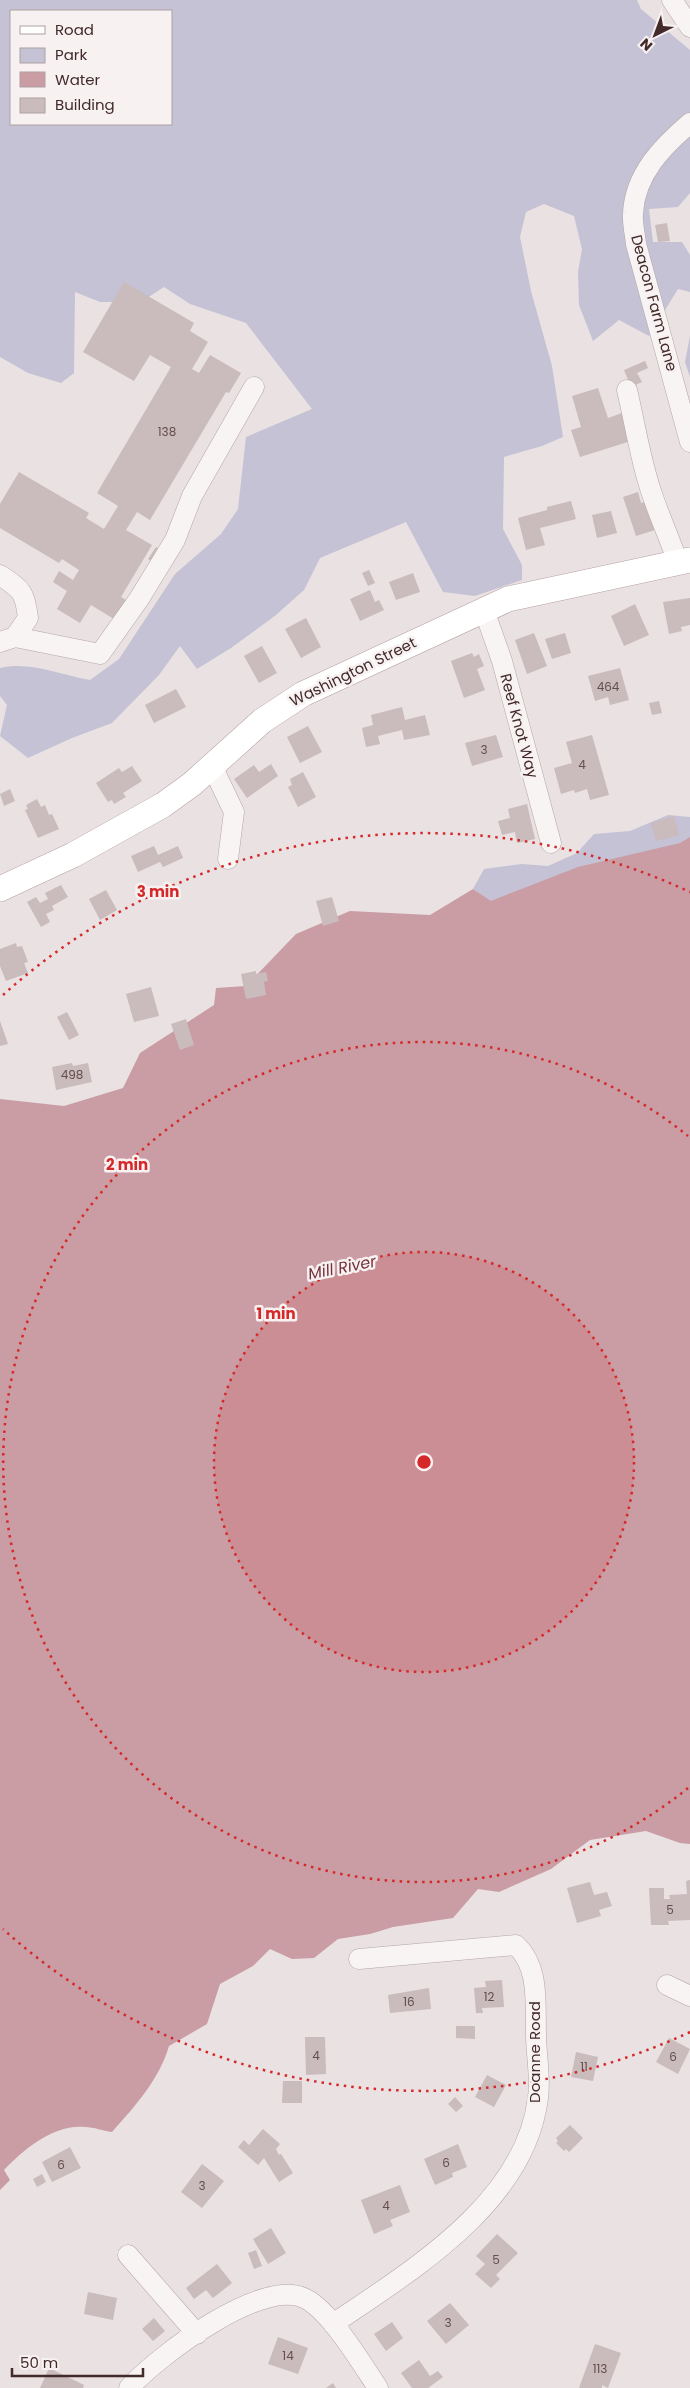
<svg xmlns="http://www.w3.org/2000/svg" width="690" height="2388" viewBox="0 0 690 2388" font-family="Poppins,sans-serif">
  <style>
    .green { fill: #c4c2d4; fill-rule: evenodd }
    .water { fill: #ca9ca3 }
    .building { fill: #cabbbc }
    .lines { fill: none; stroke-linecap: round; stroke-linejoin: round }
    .minor-casing { stroke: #b4a6a7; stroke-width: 21 }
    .major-casing { stroke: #b6a1a2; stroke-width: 26 }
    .minor { stroke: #f8f4f4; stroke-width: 20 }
    .major { stroke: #fff; stroke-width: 25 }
    .ring { fill: none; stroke: #d62828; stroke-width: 2.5; stroke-dasharray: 2.5 5 }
    .labels { text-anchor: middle; stroke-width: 5; stroke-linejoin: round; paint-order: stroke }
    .number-label { font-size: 12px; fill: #644e4e }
    .street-label { font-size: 15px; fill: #42292a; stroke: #f7f1f2 }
    .water-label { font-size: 16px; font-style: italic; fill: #77333b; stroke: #f7f1f2 }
    .centre { fill: #d62828; stroke: #f7f1f2; stroke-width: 2.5 }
    .ring-label { font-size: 15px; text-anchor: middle; font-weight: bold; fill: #d62828; stroke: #f7f1f2; stroke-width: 5; stroke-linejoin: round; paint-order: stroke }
  </style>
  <rect width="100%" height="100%" fill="#eae1e2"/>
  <!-- green -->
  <path class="green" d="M0 0H637L641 9 690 50V193L678 207 649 209 653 242H682L690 255V292L678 289 649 336 619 320 593 341 579 305 578 272 582 249 574 216 544 204 526 212 520 237 531 291 552 366 563 437 542 446 504 457 503 529 522 565V580L475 596 443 592 406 522 320 558 304 590 276 615 231 648 197 669 180 646 159 675 112 723 72 738 28 758 0 736 7 705 0 696V668C30 661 60 675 90 680L119 659 175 574 221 534 238 509 246 437 312 409 246 323 190 304 164 287 141 302H100L75 292 74 373 61 383 28 373 0 357ZM11 11H171V124H11Z
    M690 336V377L685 362Z
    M668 815 690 817V855L493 903 473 889 484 869 522 864 548 866 577 853 594 834 630 831Z"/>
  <!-- water -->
  <path class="water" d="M690 837V1844L680 1843 646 1831 590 1840 551 1869 499 1892 478 1889 453 1918 393 1927 370 1934 338 1939 314 1958 292 1959 270 1949 253 1966 220 1984 207 2024 169 2046C159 2080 135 2106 112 2132 103 2131 94 2127 85 2127 54 2124 24 2149 4 2170L10 2180 0 2190V1099L64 1106 123 1088 140 1053 214 1005 216 988 246 986 296 934 350 911 430 915 473 889 491 901 578 867 680 843Z"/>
  <!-- building -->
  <path class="building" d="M667 223 670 241 658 242 655 225Z
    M124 282 194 323 190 331 208 342 192 369 199 373 210 355 241 373 229 393 226 392 150 520 137 512 126 530 152 545 121 597 126 600 114 619 91 605 80 623 57 609 67 591 53 582 59 571 73 580 79 570 62 559 59 563 0 528V504L19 472 89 513 86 518 104 529 118 506 97 493 171 367 150 355 134 381 83 352Z
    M645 361 648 368 637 373 642 382 631 387 624 370Z
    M598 388 608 418 622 413 631 441 580 457 571 430 581 427 572 396Z
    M638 492 641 503 649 501 661 528 636 536 623 497Z
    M571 501 576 519 540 528 545 545 526 550 518 518 547 510V507Z
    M611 511 617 533 597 538 592 515Z
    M156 547 164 552 156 564 148 559Z
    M369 570 375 583 368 586 362 573Z
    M413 573 420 592 396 600 389 582Z
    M370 590 375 602 379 600 384 610 360 621 350 599Z
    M690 598V625L681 627 682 631 669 634 663 602Z
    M635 604 649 635 624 646 611 616Z
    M306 618 321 647 301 658 285 629Z
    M534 633 547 666 527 674 515 640Z
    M565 633 571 653 552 659 545 639Z
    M262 646 277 673 259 683 244 656Z
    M472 653 474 657 479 654 484 666 477 669 485 690 464 698 451 661Z
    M620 668 629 700 610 705 608 697 595 701 588 676Z
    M176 689 186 707 154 723 145 705Z
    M659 701 662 713 652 715 649 703Z
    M402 707 405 720 425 715 430 735 404 740 402 730 378 736 380 744 366 747 362 728 373 725 371 715Z
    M308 726 322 752 300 763 287 737Z
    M496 735 503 757 472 766 465 743Z
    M592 735 609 795 590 800 587 789 575 793 574 790 561 794 554 768 572 763 566 742Z
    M271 764 278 776 247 798 234 779 254 765 259 772Z
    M132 766 142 781 123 793 126 797 114 804 112 800 108 802 96 783 119 768 122 772Z
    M303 772 316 797 298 807 288 787 292 785 290 779Z
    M10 789 15 801 4 806 0 794Z
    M37 799 41 807 45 805 49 815 52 814 59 829 38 838 25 810 28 809 26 805Z
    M527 804 535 839 517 843 515 832 502 835 498 821 510 818 508 809Z
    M674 816 679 835 656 841 651 823Z
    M154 846 158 855 178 846 183 858 163 867 160 862 138 872 131 856Z
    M61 885 68 897 52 906 54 910 46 914 50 922 41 927 27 902 36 897 40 903 48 899 45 893Z
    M106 890 117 910 100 920 89 899Z
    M332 897 339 921 323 926 316 901Z
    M16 943 17 947 22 946 28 962 24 963 28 973 6 981 0 966V949Z
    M256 971V974L266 972 268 981 264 982 266 995 246 999 241 974Z
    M151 987 159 1016 134 1022 126 994Z
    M67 1012 79 1035 69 1040 57 1017Z
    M186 1019 194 1045 180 1050 171 1024Z
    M0 1021 8 1044 0 1046Z
    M72 1063 73 1066 88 1063 92 1082 56 1090 52 1067Z
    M690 1880V1920L668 1921 669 1925H651L649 1888H664V1899H670L669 1895 687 1894 686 1881Z
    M590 1882 594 1895 607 1892 612 1906 599 1910 601 1916 577 1923 567 1888Z
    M502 1980 504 2007 482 2008 483 2013H476L474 1988 486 1987 485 1981Z
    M429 1988 431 2009 390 2013 388 1995Z
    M456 2026H475V2039L456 2038Z
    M305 2037H325L326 2074 306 2075Z
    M669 2038 690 2049 678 2074 656 2062Z
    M576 2052 598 2057 593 2081 571 2077Z
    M487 2075 506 2085 494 2107 475 2097Z
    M283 2081H302V2103H282Z
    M455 2097 463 2106 456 2112 448 2104Z
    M570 2125 583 2138 569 2152 566 2149 564 2151 556 2143 558 2141 556 2138Z
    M263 2129 280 2144 276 2149 279 2155 281 2154 293 2173 279 2182 264 2158 258 2165 238 2147 244 2140 249 2145Z
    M458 2144 467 2167 452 2173 453 2177 435 2185 424 2159Z
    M70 2147 81 2168 52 2182 42 2162Z
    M202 2164 224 2181 202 2208 181 2192Z
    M42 2174 46 2182 37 2187 33 2179Z
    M400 2185 410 2212 390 2220 393 2226 374 2234 361 2200Z
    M271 2228 286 2253 268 2264 253 2239Z
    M497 2234 518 2253 496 2275 500 2279 491 2288 475 2274 485 2264 476 2256Z
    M256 2250 262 2266 254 2269 248 2253Z
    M217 2264 232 2283 213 2298 206 2290 194 2299 186 2288Z
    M88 2292 117 2298 113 2320 84 2314Z
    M450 2303 469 2325 446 2344 427 2321Z
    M154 2318 165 2331 153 2341 142 2329Z
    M392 2322 403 2338 386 2351 374 2334Z
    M278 2337 308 2348 298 2374 268 2364Z
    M595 2344 621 2353 608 2388 602 2385V2388H579Z
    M419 2360 430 2376 438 2371 443 2377 428 2388H412L401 2373Z
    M49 2368 84 2385 83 2388H40Z
    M333 2383 336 2388H326Z"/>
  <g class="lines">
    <!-- minor casing -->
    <g class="minor-casing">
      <path id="minor" d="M672 0 690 27
        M690 123C663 146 635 174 633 213 632 222 635 234 636 244L690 442
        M627 390C635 424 640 458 651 491 659 516 670 539 678 563
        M0 575C22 590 25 592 28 618L15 637 0 642
        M484 610 502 661 551 843
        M15 637 100 654 139 599 175 540 192 496 254 387
        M212 766 234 812 228 859
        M667 1985 690 1996
        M128 2255 197 2334
        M333 2324C412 2270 525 2203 538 2098 541 2077 536 2055 536 2034 535 2003 540 1968 516 1945L359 1959
        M129 2388C158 2356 263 2276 306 2299 331 2312 362 2364 378 2388"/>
    </g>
    <!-- major casing -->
    <g class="major-casing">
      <path id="major" d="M0 889 73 855 163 805 192 784 262 721 303 694 508 599 690 560"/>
    </g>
    <!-- minor -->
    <use href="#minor" class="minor"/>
    <!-- major -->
    <use href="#major" class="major"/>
  </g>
  <!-- distance rings -->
  <circle cx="424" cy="1462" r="210" fill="#d62828" fill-opacity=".12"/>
  <g class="ring">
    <circle cx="424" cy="1462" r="210"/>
    <path d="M688 1788A420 420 0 1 1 688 1136"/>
    <path d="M690 2032A629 629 0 0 1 3 1929M3 995A629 629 0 0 1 690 892"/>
  </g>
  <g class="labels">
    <!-- number labels -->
    <g class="number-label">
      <text x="167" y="436">138</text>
      <text x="608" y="691">464</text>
      <text x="484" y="754">3</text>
      <text x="582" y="769">4</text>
      <text x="72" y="1079">498</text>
      <text x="670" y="1914">5</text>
      <text x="489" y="2001">12</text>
      <text x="409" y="2006">16</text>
      <text x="316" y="2060">4</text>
      <text x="673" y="2061">6</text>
      <text x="584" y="2071">11</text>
      <text x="446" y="2167">6</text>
      <text x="61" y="2169">6</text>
      <text x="202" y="2190">3</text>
      <text x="386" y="2210">4</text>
      <text x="496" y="2264">5</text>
      <text x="448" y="2327">3</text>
      <text x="288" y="2360">14</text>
      <text x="600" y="2373">113</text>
    </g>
    <!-- street labels -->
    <g class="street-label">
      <text transform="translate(654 303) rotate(75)" y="5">Deacon Farm Lane</text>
      <text transform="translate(353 672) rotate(-26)" y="5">Washington Street</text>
      <text transform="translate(519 726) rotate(75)" y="5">Reef Knot Way</text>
      <text transform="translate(535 2052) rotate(-90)" y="5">Doanne Road</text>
    </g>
    <!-- water labels -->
    <g class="water-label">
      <text transform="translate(342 1267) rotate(-11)" y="6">Mill River</text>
    </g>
  </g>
  <circle cx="424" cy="1462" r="8" class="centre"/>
  <g class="ring-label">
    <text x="158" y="897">3 min</text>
    <text x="127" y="1170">2 min</text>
    <text x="276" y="1319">1 min</text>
  </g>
  <!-- legend -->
  <rect x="10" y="10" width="162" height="115" fill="#f7f1f2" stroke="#afa1a2"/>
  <rect x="20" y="26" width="25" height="8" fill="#ffffff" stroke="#afa1a2"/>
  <text x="55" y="35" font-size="15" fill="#42292a">Road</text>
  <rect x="20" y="48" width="25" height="15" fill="#c4c2d4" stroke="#afa1a2"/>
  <text x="55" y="60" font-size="15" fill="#42292a">Park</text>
  <rect x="20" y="72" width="25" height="15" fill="#ca9ca3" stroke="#afa1a2"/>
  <text x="55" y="85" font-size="15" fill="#42292a">Water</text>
  <rect x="20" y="98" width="25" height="15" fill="#cabbbc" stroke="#afa1a2"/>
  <text x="55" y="110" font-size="15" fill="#42292a">Building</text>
  <!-- north arrow -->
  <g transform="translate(655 35) rotate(222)" stroke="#f7f1f2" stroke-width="4" paint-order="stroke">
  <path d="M0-4L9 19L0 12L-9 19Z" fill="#42292a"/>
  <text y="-8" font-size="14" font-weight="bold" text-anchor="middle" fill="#42292a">N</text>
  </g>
  <!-- scale -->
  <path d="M12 2368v8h131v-8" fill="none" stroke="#42292a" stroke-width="2.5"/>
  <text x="20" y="2368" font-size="15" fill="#42292a" stroke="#f7f1f2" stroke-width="4" paint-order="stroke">50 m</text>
</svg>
